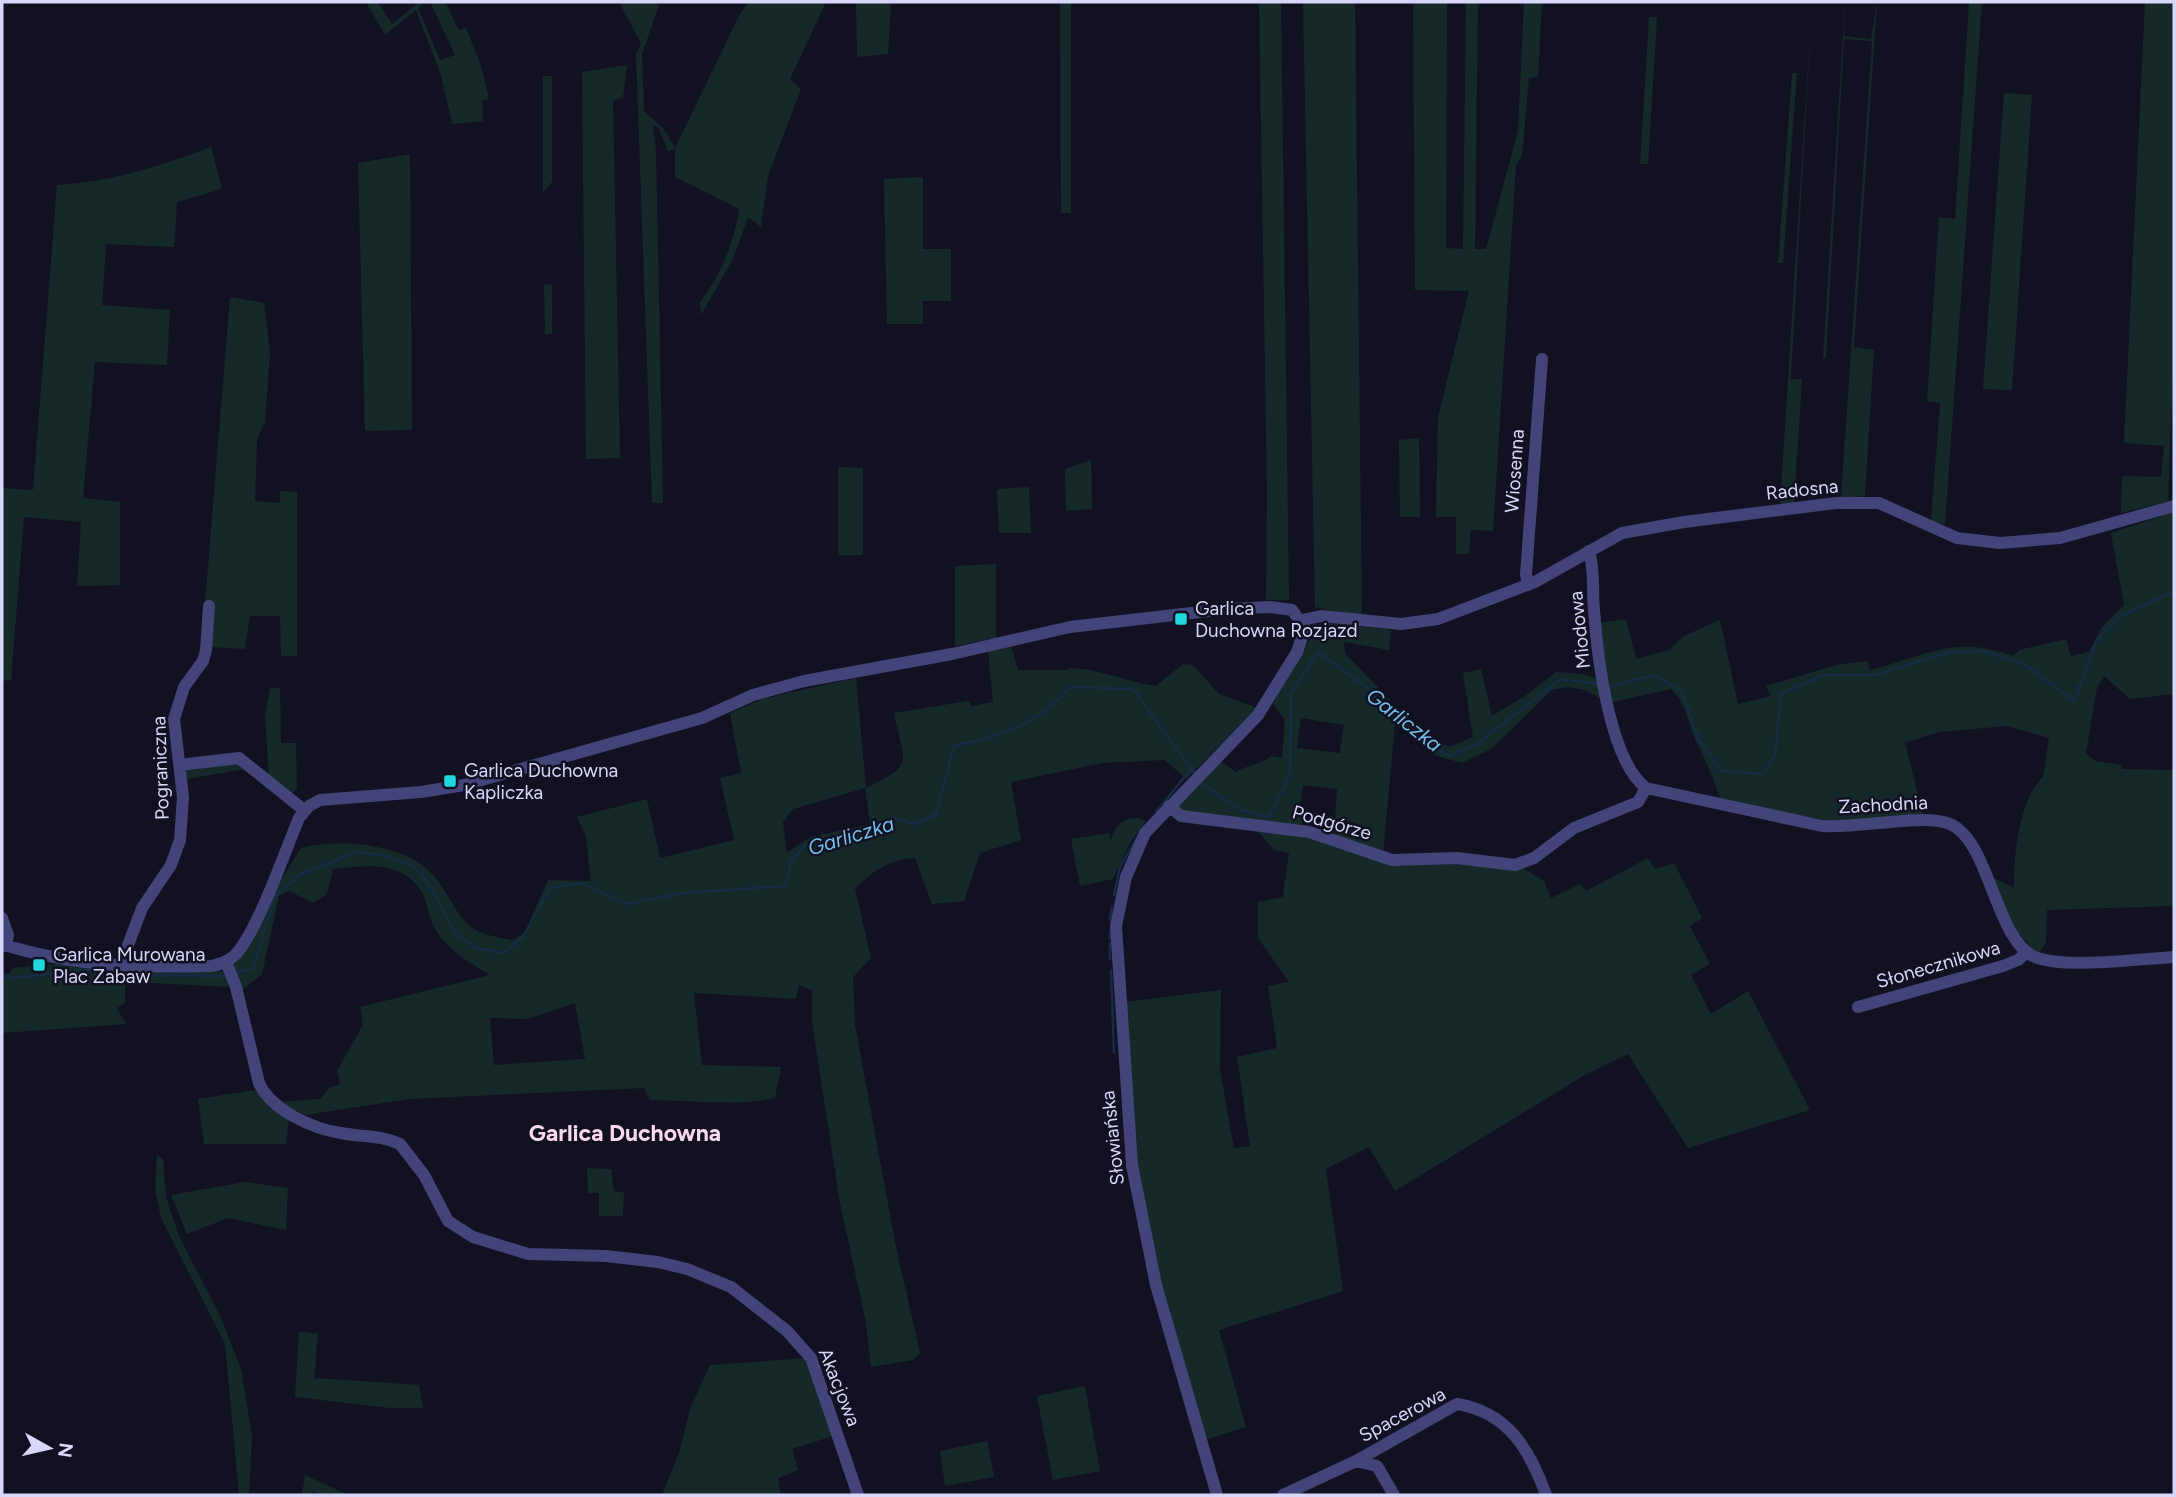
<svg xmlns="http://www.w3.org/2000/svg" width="2176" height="1497" viewBox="0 0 2176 1497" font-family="Figtree,sans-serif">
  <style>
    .green { fill: #152a28; fill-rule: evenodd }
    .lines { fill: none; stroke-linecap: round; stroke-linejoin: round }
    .stream { stroke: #162c45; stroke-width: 2.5 }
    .minor { stroke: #42447a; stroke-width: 12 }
    .poi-dot { fill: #1fd8dd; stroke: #121121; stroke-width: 2.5 }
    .labels { text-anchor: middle; stroke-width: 5; stroke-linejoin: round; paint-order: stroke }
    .street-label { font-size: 19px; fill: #d8d6f9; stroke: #121121 }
    .poi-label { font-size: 19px; fill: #d8d6f9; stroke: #121121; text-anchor: start }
    .water-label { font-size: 21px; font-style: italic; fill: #72bdeb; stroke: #121121 }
    .quarter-label { font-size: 23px; font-weight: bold; fill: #fad8f0; stroke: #121121 }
  </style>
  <rect width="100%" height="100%" fill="#121121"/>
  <!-- green -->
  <path class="green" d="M366 2H378L392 24 419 2H424L418 8 440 60 455 55 430 2H445L459 30 466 28 481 66 489 99 482 101 483 121 452 124 441 75 416 10 385 35Z
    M619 2H656L659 5 642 54 644 111 663 128 675 148 741 12 750 2H826L790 79 801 89 768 176 761 227 748 217 733 259 701 315 700 302C721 275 734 242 739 209L675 177V149L668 151 658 127 653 126 656 150 663 503H652L636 54 641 43Z
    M856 2H891L888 54 857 57Z
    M1060 2H1071V213H1061Z
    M1259 2H1281L1289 600H1266L1267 493Z
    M1303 2H1355L1362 618 1315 607Z
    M1413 2H1447L1446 248 1463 249 1466 2H1478L1475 249H1486L1518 131 1524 2H1542L1538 77 1529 78 1522 156 1516 165 1493 531 1471 530 1469 554H1456V517H1436L1438 417 1469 291 1415 290Z
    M1812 2 1791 379H1802L1826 2 1794 504 1780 505Z
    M1845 2 1844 36 1871 39 1877 2 1854 347 1874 350 1865 496 1841 498 1872 41 1844 39 1826 358H1823Z
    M1969 2H1982L1945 524 1931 521 1940 403 1927 401 1939 217 1955 219Z
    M2145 2H2174V347L2168 501 2121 513 2122 476 2161 477 2164 446 2124 443Z
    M1649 17H1657L1648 164H1640Z
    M627 65 623 97 613 101 620 458 586 459 582 72Z
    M1792 73H1797L1783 263H1778Z
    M543 76H552V182L543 192Z
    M2004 93 2032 95 2012 390 1983 389Z
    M211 147 222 189 177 202 174 247 106 244 102 305 170 310 167 365 95 362 83 498 120 502V585L77 586 81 522 24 517 11 680 2 681V488L33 490 57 185C111 182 160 166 211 147Z
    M410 154 412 430 365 431 358 163Z
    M923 177V249H951V301H923V324H887L884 179Z
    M544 284 552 285V334H545Z
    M230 297 264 303 270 353 265 422 257 439 255 501 280 503V491L297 492V656H281L280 616H250L245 649 211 647 205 604Z
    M1419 438 1420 517H1400L1399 440Z
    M1091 460 1092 509 1066 511 1065 469Z
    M838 467 863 468V555H838Z
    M1029 487 1031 533H999L997 489Z
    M2174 512V694L2130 699 2104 676 2097 688 2086 753 2095 761 2121 765 2122 769 2174 770V906L2047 910 2046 942 2038 955 2013 927 1991 882 1994 878 2014 888C2013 858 2020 797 2043 777L2049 738 2007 726 1939 732 1905 743 1923 815 1833 822 1720 799C1714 778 1706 762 1697 743 1688 724 1687 704 1671 689L1613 702 1598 623 1626 619 1636 659 1669 650 1684 636 1720 620 1738 704 1771 696 1766 686 1836 665 1868 661 1870 670C1926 656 1954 634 2013 656L2019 650 2066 639 2071 656 2089 652 2102 627 2124 605 2111 533Z
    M996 564V638L955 646V566Z
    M1328 623 1391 630 1389 650 1344 642 1345 654C1376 683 1412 729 1449 747L1473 737 1463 673 1481 669 1492 716 1525 696 1556 672 1583 674 1600 680 1605 701 1585 690 1568 687 1552 690 1491 749 1462 763 1437 756 1395 724 1383 854 1334 838 1337 789 1303 785 1299 809 1306 817 1301 825 1189 815 1176 807 1204 781 1219 760 1236 772C1248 765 1260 765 1271 756L1282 758 1285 720 1274 705 1276 696 1317 628ZM1301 718 1344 725 1340 753 1297 748Z
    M1011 645 1018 670H1066C1077 662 1135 684 1156 686L1183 664 1193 665 1219 694 1257 708 1186 779 1165 760 1102 763 1011 782 1021 840 980 853 964 901 932 904 915 858C889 859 873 871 855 889L871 958 853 977 855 1025 896 1247 920 1353 913 1360 871 1367 866 1323 840 1203 812 1022V991L799 985 796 999 694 993 702 1065 781 1067 775 1098C734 1107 692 1100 650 1100L644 1088 409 1099 305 1115 279 1102 320 1099 329 1088 340 1084 337 1071 363 1025 360 1007 490 975C470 963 444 948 433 925 428 913 427 900 420 889 399 860 364 866 333 869L327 894 313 903 289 891 279 896 262 974 241 991 232 967 252 942 280 881 301 848C338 838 408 843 434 876 465 916 456 932 513 940L525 932 548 880 591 881 586 836 577 817 647 799 660 858 734 840 720 778 741 773 730 713 766 698 856 678 866 788C916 764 904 764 894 713L968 701 972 706 993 702 988 651ZM865 788 870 824 810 837 787 853 783 822 793 809ZM575 1003 585 1059 494 1065 490 1018 528 1019Z
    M270 688H280L281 743H296L297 789 289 796 269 777 265 715Z
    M240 762 246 769 187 779 184 767Z
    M1138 818 1146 821 1130 843 1113 879 1080 886 1071 839 1109 833 1111 840C1117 825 1120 819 1138 818Z
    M1257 830H1282L1388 861 1434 860 1523 868 1544 881 1551 898 1580 884 1586 891 1648 858 1655 869 1674 863 1702 918 1690 926 1710 964 1691 975 1711 1014 1748 991 1810 1110 1688 1148 1628 1054 1585 1075 1395 1191 1369 1147 1326 1169 1343 1291 1219 1330 1246 1427 1205 1440 1161 1283 1137 1162 1125 1002 1221 990 1220 1070 1234 1148 1250 1146 1237 1057 1277 1048 1268 986 1289 982 1258 938V902L1283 897 1289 853 1274 850Z
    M55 964 125 968V1003L117 1008 126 1024 2 1033V973L10 974 12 968Z
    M133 969 218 970 225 973 232 987 132 982Z
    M255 1090 269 1107 289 1117 286 1144H204L198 1099Z
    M157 1154 163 1160 166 1197 179 1236 221 1318 241 1369 252 1436 249 1495H239L225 1344 161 1218 155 1188Z
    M587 1168 611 1169 614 1191 624 1193 623 1216H599V1193H588Z
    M245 1182 288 1188 286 1230 228 1218 187 1234 171 1195Z
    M299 1331 318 1334 314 1378 419 1385 423 1408H390L295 1397Z
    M808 1358 836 1435 792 1449 798 1470 778 1478 781 1495H662L679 1453 690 1409 710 1365Z
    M1085 1386 1100 1471 1053 1480 1037 1396Z
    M987 1441 994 1477 945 1486 940 1451Z
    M305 1475 348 1495H321L312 1491 310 1495H302Z"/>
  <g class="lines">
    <!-- stream -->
    <path class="stream" d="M1611 686 1654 675 1682 691 1698 739 1722 771 1762 774 1775 756 1781 694 1822 675H1875L1948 652 1985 651 2024 664 2074 701 2097 640 2122 615 2174 592
      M1201 783 1241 810 1269 817 1290 774 1291 693 1318 652 1366 687 1421 738 1449 756 1477 744 1561 679 1598 684
      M1156 812 1191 769
      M1114 895 1120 867 1139 834
      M1110 920 1112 906
      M1110 939V931
      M1110 943V959
      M1111 970 1114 1053
      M235 973 253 968 275 896 299 875 357 852 382 855 412 865 426 880 457 935 476 948 504 953 523 937 550 888 583 883 626 904 683 893 785 886 791 862 804 846 896 818 915 824 936 814 954 746C1003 735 1036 726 1070 687L1133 689 1195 774
      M2 979 86 970 137 975 228 976"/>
    <!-- minor -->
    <path class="minor" d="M1589 551C1595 570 1592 590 1594 610 1597 654 1609 760 1646 788L1822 826C1857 829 1922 813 1950 824 1990 841 1995 940 2035 957 2064 969 2140 959 2174 957
      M1528 585 1526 574 1542 359
      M1302 620 1321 616 1401 624 1438 619 1535 582 1622 533 1684 522 1836 503H1879L1957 538 2000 543 2060 538 2174 506
      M179 765 239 758 304 810
      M1169 806 1181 816 1309 832 1392 860 1457 858 1515 865 1534 858 1574 828 1638 802 1646 788
      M2 918 8 935 6 946
      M2 944C69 966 141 968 211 966 220 964 228 962 235 955 258 931 285 851 299 818L309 806 320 800 421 792 464 785 702 718 753 695 804 681 952 654 1070 627 1226 609 1270 607 1292 610 1305 628 1297 652 1258 715 1145 833 1126 877 1116 926 1132 1165 1156 1285 1217 1495
      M226 962 236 987 259 1083C271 1110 313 1129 341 1133 361 1137 381 1135 400 1144L424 1175 448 1221 473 1237 528 1254 606 1256 658 1262 687 1269 731 1287 787 1331 811 1358 858 1495
      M121 964 142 908 171 865 180 840 183 797 174 719 184 687 203 661 206 650 209 606
      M1858 1007 2003 966 2018 960 2027 952
      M1356 1461 1457 1404C1508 1412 1530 1450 1546 1495
      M1283 1495 1356 1461 1377 1466 1394 1495"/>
  </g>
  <!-- markers -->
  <g class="poi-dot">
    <rect x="1174" y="612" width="14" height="14" rx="3.5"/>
    <rect x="443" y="774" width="14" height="14" rx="3.5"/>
    <rect x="32" y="958" width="14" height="14" rx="3.5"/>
  </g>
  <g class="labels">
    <!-- street labels -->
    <g class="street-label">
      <text transform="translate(1514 471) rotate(-86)" y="7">Wiosenna</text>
      <text transform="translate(1802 489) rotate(-6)" y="7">Radosna</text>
      <text transform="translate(1579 630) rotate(-96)" y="7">Miodowa</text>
      <text transform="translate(160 768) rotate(-92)" y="7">Pograniczna</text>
      <text transform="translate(1883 804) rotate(-3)" y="7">Zachodnia</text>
      <text transform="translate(1332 822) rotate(16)" y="7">Podgórze</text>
      <text transform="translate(1938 964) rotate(-16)" y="7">Słonecznikowa</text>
      <text transform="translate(1112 1138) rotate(-96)" y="7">Słowiańska</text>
      <text transform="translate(840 1387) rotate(68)" y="7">Akacjowa</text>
      <text transform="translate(1402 1414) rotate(-28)" y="7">Spacerowa</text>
    </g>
    <!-- poi labels -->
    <g class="poi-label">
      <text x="1195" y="615">Garlica<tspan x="1195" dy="22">Duchowna Rozjazd</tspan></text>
      <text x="464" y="777">Garlica Duchowna<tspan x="464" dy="22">Kapliczka</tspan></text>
      <text x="53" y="961">Garlica Murowana<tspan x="53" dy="22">Plac Zabaw</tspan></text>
    </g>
    <!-- water labels -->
    <g class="water-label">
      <text transform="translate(1404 720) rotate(38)" y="7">Garliczka</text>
      <text transform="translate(851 836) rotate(-17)" y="7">Garliczka</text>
    </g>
    <!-- quarter labels -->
    <g class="quarter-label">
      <text x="625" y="1141">Garlica Duchowna</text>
    </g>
  </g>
  <!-- border -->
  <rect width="2176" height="1497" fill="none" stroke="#d8d6f9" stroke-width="7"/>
  <!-- north arrow -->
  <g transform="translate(49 1448) rotate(98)" stroke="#121121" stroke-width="5" paint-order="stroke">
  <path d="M0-5L12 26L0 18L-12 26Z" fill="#d8d6f9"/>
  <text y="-10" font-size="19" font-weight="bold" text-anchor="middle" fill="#d8d6f9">N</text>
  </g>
</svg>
